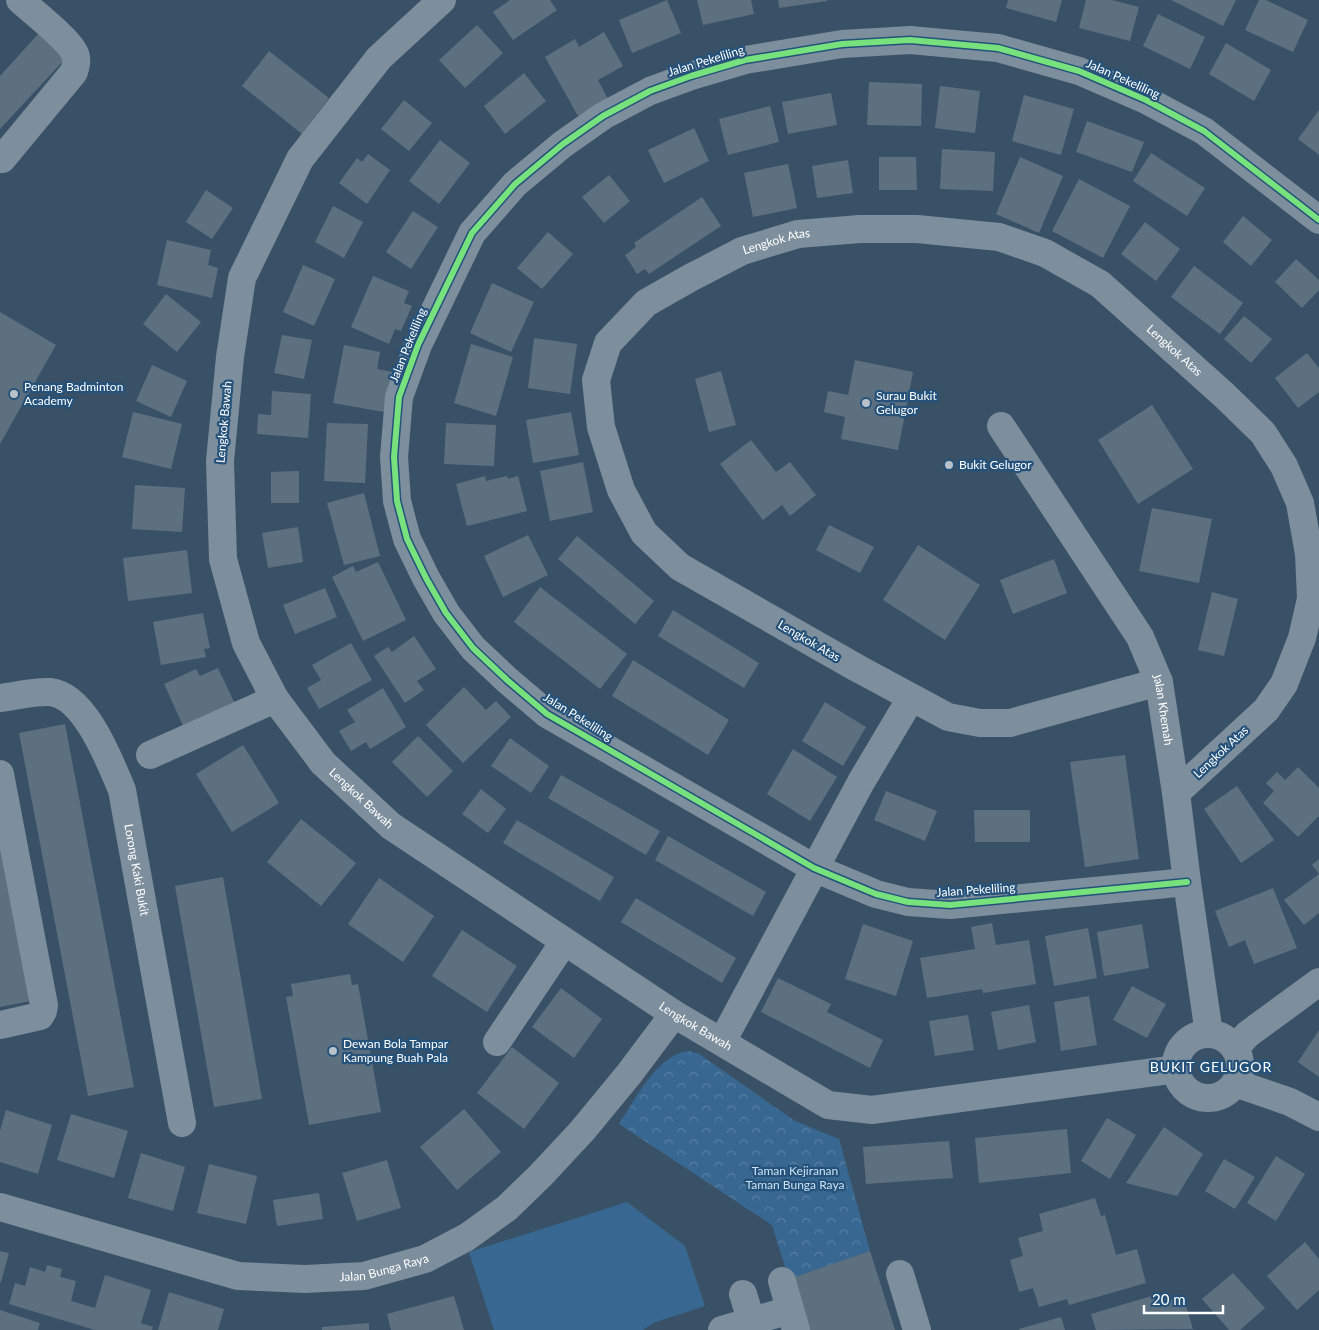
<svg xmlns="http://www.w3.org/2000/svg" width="1319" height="1330" viewBox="0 0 1319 1330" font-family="Lato,sans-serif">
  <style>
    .park { fill: url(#park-crowns) }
    .pitch { fill: #386891 }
    .building { fill: #5d7080 }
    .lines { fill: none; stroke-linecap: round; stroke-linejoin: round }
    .minor { stroke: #7d8e9d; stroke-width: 28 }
    .cycleway-casing { stroke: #25527a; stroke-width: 9 }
    .cycleway { stroke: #77e17e; stroke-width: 6 }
    .poi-dot { fill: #bac2c9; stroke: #25527a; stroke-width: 2 }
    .labels { text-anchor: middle; stroke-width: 4.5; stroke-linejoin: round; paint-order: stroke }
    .street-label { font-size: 12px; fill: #fff; stroke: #25527a }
    .poi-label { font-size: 12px; fill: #fff; stroke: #25527a; text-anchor: start }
    .park-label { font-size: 12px; fill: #cae1f4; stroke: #25527a }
    .neighbourhood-label { font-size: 14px; letter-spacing: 1px; fill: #fff; stroke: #25527a }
  </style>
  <defs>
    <pattern id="park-crowns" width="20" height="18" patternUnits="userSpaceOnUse" patternTransform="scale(1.25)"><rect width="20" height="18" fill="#386891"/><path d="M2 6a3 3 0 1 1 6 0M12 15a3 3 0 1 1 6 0" fill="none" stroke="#567fa2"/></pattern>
  </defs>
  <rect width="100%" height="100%" fill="#395166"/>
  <!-- park -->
  <path class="park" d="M689 1051 699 1054 795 1121 839 1139 870 1251 789 1279 772 1225 619 1124C636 1099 657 1054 689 1051Z"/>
  <!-- pitch -->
  <path class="pitch" d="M627 1202 685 1246 705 1306 653 1323 643 1330H494L469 1252Z"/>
  <!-- building -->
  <path class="building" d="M510 0H550L557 10 513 40 493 12Z
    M667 0 681 33 632 53 619 20Z
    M697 0H751L754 14 703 25Z
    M778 0H827V1L779 8Z
    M1008 0H1062L1056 22 1006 8Z
    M1086 0H1112L1139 7 1130 41 1079 28Z
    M1171 0H1236L1223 26Z
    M1259 0H1266L1308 20 1293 52 1245 30Z
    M1158 14 1205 37 1190 69 1143 46Z
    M477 25 503 53 465 88 439 60Z
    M604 32 623 66 598 80 608 99 578 116 545 57 575 39 579 47Z
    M39 33 66 58 0 129V76Z
    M1226 43 1271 70 1254 101 1209 74Z
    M269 51 329 98 302 134 242 86Z
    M524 73 546 101 505 134 484 106Z
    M869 82 922 84 921 126 867 125Z
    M940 86 980 91 975 133 935 128Z
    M831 93 837 125 788 134 782 102Z
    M1024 95 1074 109 1061 155 1012 141Z
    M404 100 432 123 409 151 381 129Z
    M770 106 779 142 728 155 719 119Z
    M1319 110V155L1298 139Z
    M1087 121 1144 142 1132 172 1076 152Z
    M694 128 709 161 664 183 648 150Z
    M440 140 470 163 439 204 409 181Z
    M942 149 995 152 993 191 940 189Z
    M1151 153 1205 188 1187 216 1133 181Z
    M368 154 390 170 367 204 339 183 357 158 362 162Z
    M879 157H916L917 190H879Z
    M1020 157 1063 176 1039 233 996 214Z
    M848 160 853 193 817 198 812 166Z
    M788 164 797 208 753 217 744 173Z
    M609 175 630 201 604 223 582 197Z
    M1079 179 1130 206 1103 258 1052 231Z
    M206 190 233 208 212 239 186 222Z
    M702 197 721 226 649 274 645 269 637 274 625 255 636 247 634 243Z
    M333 206 363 222 344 258 315 242Z
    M413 211 438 227 411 269 386 252Z
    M1243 216 1272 240 1251 266 1223 242Z
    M1145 222 1180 249 1156 281 1121 254Z
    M548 232 573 254 542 289 517 268Z
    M167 240 211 250 208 265 218 268 212 298 157 285Z
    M1296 259 1319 280V290L1302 308 1275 282Z
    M303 265 335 279 314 326 283 312Z
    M1194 266 1243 303 1220 334 1171 297Z
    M373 276 409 291 404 303 412 306 401 331 395 329 389 344 351 327Z
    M492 283 534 302 511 352 470 333Z
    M166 294 201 322 177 352 143 324Z
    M0 312 56 345 0 444Z
    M1244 316 1272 339 1251 363 1224 339Z
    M282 335 312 340 304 379 274 373Z
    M534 338 577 344 570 394 528 388Z
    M471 344 513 357 496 416 454 403Z
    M344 345 380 352 377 369 397 373 386 396 384 412 333 403Z
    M1307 353 1319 368V392L1298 408 1275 378Z
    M855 360 913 372 898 450 841 439 845 417 824 412 828 391 848 395Z
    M152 365 187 381 171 417 136 401Z
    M721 371 736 425 709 432 695 379Z
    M272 391 311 394 308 438 257 434 258 414 271 415Z
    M1152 405 1193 469 1138 504 1098 440Z
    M133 412 182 424 171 469 122 457Z
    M571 412 579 455 533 463 526 420Z
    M327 423 368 424 365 483 324 481Z
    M446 423 496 425 494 466 444 464Z
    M751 440 776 472 790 462 816 495 790 516 782 505 763 520 720 464Z
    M583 462 593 512 550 521 540 471Z
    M299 471V503H271V472Z
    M485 476 486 481 507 476 508 479 518 476 527 511 467 526 456 484Z
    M135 485 185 488 182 532 132 529Z
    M364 493 380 556 344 565 327 503Z
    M1152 508 1212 519 1199 583 1139 571Z
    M829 525 874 547 860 573 816 550Z
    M298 527 303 562 268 568 262 533Z
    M528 535 548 575 503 597 484 556Z
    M577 536 654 601 635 624 558 559Z
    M918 545 980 585 945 640 883 600Z
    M187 550 192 593 128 601 123 558Z
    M1054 559 1067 593 1013 614 1000 580Z
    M378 562 406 620 363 641 332 577 353 566 356 572Z
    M540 587 627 654 600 689 514 622Z
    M325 588 337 617 295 634 283 605Z
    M1212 592 1238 599 1224 656 1198 650Z
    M673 610 759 663 744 688 658 636Z
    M203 613 210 648 204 649 206 657 161 665 153 622Z
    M414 636 436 669 417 681 424 690 405 703 374 656 388 647 392 652Z
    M351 643 372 680 319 709 307 688 321 680 312 665Z
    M633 660 729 720 708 755 612 696Z
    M218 668 236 706 185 730 164 684 196 669 200 676Z
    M464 687 486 710 496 701 511 717 463 763 426 725Z
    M383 688 406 727 370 749 366 742 351 751 339 731 355 722 347 710Z
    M825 702 866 727 843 766 802 741Z
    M65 724 134 1087 88 1096 19 733Z
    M418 736 453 771 427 797 392 762Z
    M510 738 549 766 531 793 491 766Z
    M243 745 279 803 232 832 196 774Z
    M793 749 837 777 810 821 767 794Z
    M1125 755 1139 859 1085 867 1070 762Z
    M1298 767 1319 788V816L1298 837 1263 803 1274 791 1266 783 1277 772 1285 780Z
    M561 775 660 831 646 855 548 798Z
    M1237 786 1274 840 1241 863 1204 809Z
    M481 789 506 809 488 833 462 814Z
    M886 791 937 811 925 841 874 820Z
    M974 810H1030V842H975Z
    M301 819 356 863 321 906 267 862Z
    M517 820 614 877 600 901 503 843Z
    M668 836 766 892 753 916 655 860Z
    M0 846 31 1001 0 1007Z
    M1319 859V913L1304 925 1284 900 1319 874 1312 865Z
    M223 877 262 1099 214 1107 175 886Z
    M379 878 434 916 403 962 348 924Z
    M1273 888 1297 948 1254 964 1245 940 1229 947 1215 911Z
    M636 898 736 958 722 983 621 922Z
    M992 923 996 945 1029 940 1036 984 983 993 982 989 927 998 920 958 975 949 971 927Z
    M863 924 913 941 896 996 845 979Z
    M1142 924 1149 968 1104 976 1097 932Z
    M1088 928 1097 978 1054 986 1045 936Z
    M462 930 517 966 487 1012 432 976Z
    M350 974 352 985 358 984 381 1112 309 1125 286 997 293 996 291 984Z
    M778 978 831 1004 827 1012 883 1040 870 1068 761 1012Z
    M1132 986 1166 1004 1147 1038 1113 1020Z
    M561 988 602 1019 574 1058 532 1027Z
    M1089 996 1097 1045 1061 1051 1054 1002Z
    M1029 1005 1036 1042 998 1050 991 1012Z
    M968 1015 974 1050 935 1056 929 1021Z
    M1319 1030V1077L1298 1062Z
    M512 1047 559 1083 524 1129 477 1093Z
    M464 1109 501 1152 457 1190 420 1147Z
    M6 1110 52 1125 38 1174 0 1162V1131Z
    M71 1114 128 1131 114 1178 57 1160Z
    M1107 1118 1136 1135 1110 1179 1081 1161Z
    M1164 1127 1203 1154 1177 1196 1126 1183Z
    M1067 1129 1071 1173 979 1183 975 1138Z
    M949 1141 953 1178 866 1184 863 1147Z
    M141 1153 185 1167 173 1211 128 1198Z
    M1276 1156 1305 1174 1276 1221 1247 1203Z
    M1224 1159 1255 1177 1235 1209 1205 1191Z
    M387 1160 401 1208 357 1221 342 1173Z
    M209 1164 257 1176 246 1224 197 1213Z
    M319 1193 323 1219 277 1226 273 1200Z
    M1095 1198 1101 1216 1105 1215 1116 1255 1137 1249 1146 1283 1069 1305 1067 1299 1039 1307 1033 1288 1019 1292 1010 1260 1023 1256 1018 1238 1043 1231 1039 1214Z
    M1305 1242 1319 1259V1290L1297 1310 1267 1276Z
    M0 1251 9 1253 1 1282H0Z
    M870 1251 895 1330H805L789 1279Z
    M47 1265 62 1269 60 1277 76 1281 71 1301 95 1308 105 1275 151 1290 141 1323 153 1327 152 1330H95L9 1304 15 1283 25 1286 30 1267 45 1272Z
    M1233 1273 1265 1308 1240 1330H1229L1202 1299Z
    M169 1292 224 1309 218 1330H158Z
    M1158 1294 1161 1303 1183 1296 1193 1329 1096 1330 1091 1314Z
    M454 1296 464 1330H391L387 1314Z
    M0 1310 40 1323 38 1330H0Z
    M1061 1317 1065 1330H1019V1329Z
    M369 1323V1330H322V1327Z"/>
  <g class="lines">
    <!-- minor -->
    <g class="minor">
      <path id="s1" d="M442 0 379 58 300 159 242 278 230 357 220 461 223 559 246 643 275 699 323 763 391 826 674 1014 828 1105 872 1110 1177 1069"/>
      <path d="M2 159 74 72C76 65 78 59 74 52 67 38 33 12 20 0"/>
      <path id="s2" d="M1001 426 1140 637 1159 682 1176 793 1187 882 1209 1034"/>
      <path id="s3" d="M1159 682 1010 723H980L948 717 857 668 680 567 644 533 621 490 601 427 596 380 608 343 646 303 690 278 742 251 798 234 860 229H917L999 237 1045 253 1100 284 1224 395 1263 433 1284 466 1300 503 1309 554 1311 599 1302 638 1284 684 1266 710 1176 793"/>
      <path id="s4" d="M0 698C16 696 34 691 50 692 85 695 110 762 122 790L182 1123"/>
      <path d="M150 755 275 699"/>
      <path d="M0 774 44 1005 43 1011 40 1016 0 1025"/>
      <path d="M1187 882 950 905 908 902 876 894 814 868 547 714 507 680 473 648 446 613 426 578 407 539 397 501 394 457 399 397 418 345 472 233 515 184 563 144 603 116 650 91 691 76 745 60 842 44 910 40 998 48 1079 71 1146 100 1204 131 1319 220"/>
      <circle cx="1208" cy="1066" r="32"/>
      <path d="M497 1042 564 942"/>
      <path d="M722 1042 861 782 911 698"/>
      <path d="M1235 1048 1248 1034 1319 982"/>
      <path d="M1235 1083 1290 1102 1319 1117"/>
      <path id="s5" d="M0 1207 238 1276 305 1279 364 1276 425 1259 467 1237 507 1208 541 1175 582 1131 629 1074 674 1014"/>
      <path d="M900 1274 917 1330"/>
      <path d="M782 1281 796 1330"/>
      <path d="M743 1294 754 1330"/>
      <path d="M722 1330 790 1310"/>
    </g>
    <!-- cycleway casing -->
    <g class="cycleway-casing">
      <path id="cycleway" d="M1187 882 950 905 908 902 876 894 814 868 547 714 507 680 473 648 446 613 426 578 407 539 397 501 394 457 399 397 418 345 472 233 515 184 563 144 603 116 650 91 691 76 745 60 842 44 910 40 998 48 1079 71 1146 100 1204 131 1319 220"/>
    </g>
    <!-- cycleway -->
    <use href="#cycleway" class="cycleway"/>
  </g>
  <!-- markers -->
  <g class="poi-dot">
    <circle cx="14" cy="394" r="5"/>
    <circle cx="866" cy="403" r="5"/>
    <circle cx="949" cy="465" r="5"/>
    <circle cx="333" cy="1051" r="5"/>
  </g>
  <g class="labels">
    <!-- street labels -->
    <g class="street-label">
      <text transform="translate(706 61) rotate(-17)" y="4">Jalan Pekeliling</text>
      <text transform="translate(1123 79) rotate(24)" y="4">Jalan Pekeliling</text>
      <text dy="4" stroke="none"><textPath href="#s3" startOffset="975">Lengkok Atas</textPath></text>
      <text transform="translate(408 345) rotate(-68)" y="4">Jalan Pekeliling</text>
      <text dy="4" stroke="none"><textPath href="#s3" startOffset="1411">Lengkok Atas</textPath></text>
      <text transform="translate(224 422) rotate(-85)" y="4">Lengkok Bawah</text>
      <text transform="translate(809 641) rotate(30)" y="4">Lengkok Atas</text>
      <text dy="4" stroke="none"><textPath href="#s2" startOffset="329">Jalan Khemah</textPath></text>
      <text transform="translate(578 717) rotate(32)" y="4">Jalan Pekeliling</text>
      <text transform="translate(1221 752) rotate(-43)" y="4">Lengkok Atas</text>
      <text dy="4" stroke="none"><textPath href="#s1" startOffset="911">Lengkok Bawah</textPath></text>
      <text dy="4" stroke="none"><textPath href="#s4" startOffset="258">Lorong Kaki Bukit</textPath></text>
      <text transform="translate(976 890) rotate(-4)" y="4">Jalan Pekeliling</text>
      <text dy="4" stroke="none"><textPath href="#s1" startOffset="1316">Lengkok Bawah</textPath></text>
      <text dy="4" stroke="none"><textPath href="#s5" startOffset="395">Jalan Bunga Raya</textPath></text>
    </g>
    <!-- poi labels -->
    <g class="poi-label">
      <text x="24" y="391">Penang Badminton<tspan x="24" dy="14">Academy</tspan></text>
      <text x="876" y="400">Surau Bukit<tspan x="876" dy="14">Gelugor</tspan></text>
      <text x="959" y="469">Bukit Gelugor</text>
      <text x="343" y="1048">Dewan Bola Tampar<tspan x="343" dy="14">Kampung Buah Pala</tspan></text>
    </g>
    <!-- park labels -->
    <g class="park-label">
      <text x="795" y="1175">Taman Kejiranan<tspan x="795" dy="14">Taman Bunga Raya</tspan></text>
    </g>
    <!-- neighbourhood labels -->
    <g class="neighbourhood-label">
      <text x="1211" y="1072">BUKIT GELUGOR</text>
    </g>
  </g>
  <!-- scale -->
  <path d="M1144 1305v8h79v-8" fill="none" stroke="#ffffff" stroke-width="2.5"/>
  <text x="1152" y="1305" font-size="15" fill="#ffffff" stroke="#25527a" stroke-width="4" paint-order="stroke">20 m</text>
</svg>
